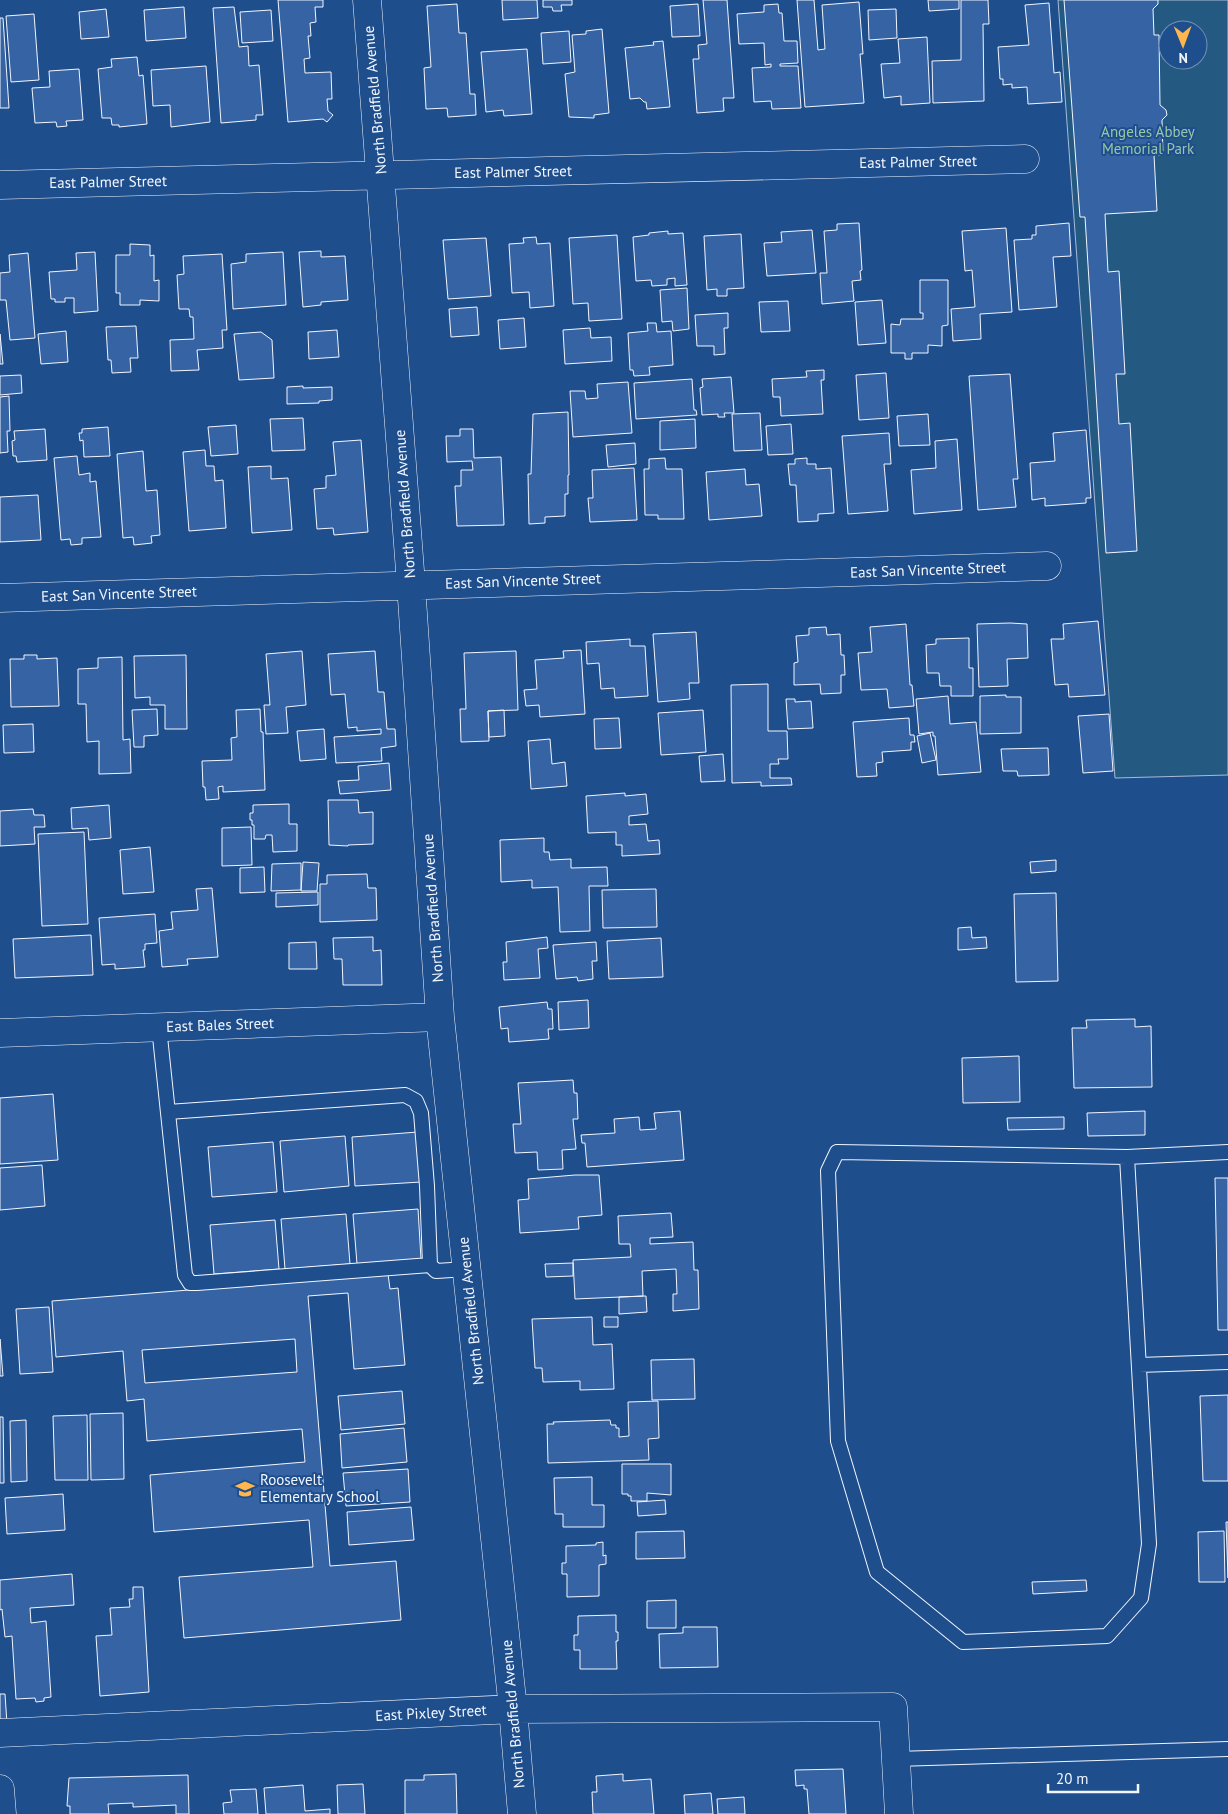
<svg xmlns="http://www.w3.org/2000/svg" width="1228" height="1814" viewBox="0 0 1228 1814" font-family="'PT Sans',sans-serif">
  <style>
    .green { fill: #245a82; stroke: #a8bbd7; fill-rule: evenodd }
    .building { fill: #3563a3; stroke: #f2f6ff; fill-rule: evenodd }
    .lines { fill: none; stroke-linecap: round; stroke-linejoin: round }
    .service-casing { stroke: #f2f6ff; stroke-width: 16 }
    .minor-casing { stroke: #f2f6ff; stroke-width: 29 }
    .service { stroke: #1f4e8c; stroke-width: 14 }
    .minor { stroke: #1f4e8c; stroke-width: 28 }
    .labels { text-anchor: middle; stroke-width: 4; stroke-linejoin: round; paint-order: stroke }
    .street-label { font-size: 15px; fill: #f2f6ff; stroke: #1f4e8c }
    .park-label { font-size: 15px; fill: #97c8a6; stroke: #1f4e8c }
    .poi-label { font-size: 15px; fill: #f2f6ff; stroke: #1f4e8c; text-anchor: start }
  </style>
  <rect width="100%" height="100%" fill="#1f4e8c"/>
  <!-- green -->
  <path class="green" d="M1058 0H1228V775L1115 778ZM1168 30H1198V60H1168Z"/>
  <!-- building -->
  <path class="building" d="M278 0H323V7H315L316 22 310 23 311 36H308L310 58 304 59 305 73 331 72 332 99H327L328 111 333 115 327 122 323 119 288 122Z
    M502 0H537L538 18 503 20Z
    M543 0H572V5H561L562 11H553L552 7H543Z
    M703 0H727L734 98H723L724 111 697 113 693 59H699L698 45 707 44Z
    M797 0H814L818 50 825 49 822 5 859 2 863 54H860L864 103 805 107Z
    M928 0H959V9L929 11Z
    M961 0H988L989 24H983L984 101 933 103 932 61 961 60Z
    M1064 0H1158V4L1153 9 1154 35H1159L1160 105 1166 110 1167 115 1162 120 1163 155H1154L1157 211 1105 214 1108 272 1119 271 1125 374H1116L1119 424 1130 423 1137 551 1106 553 1085 217H1080Z
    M1049 3 1054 73 1060 72 1062 102 1028 104 1027 87 1012 88V84L1003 85V79H1000L998 47 1029 45 1025 5Z
    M457 4 459 33H466L470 94H475L476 115 448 117 447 108 426 109 424 68 431 67 427 6Z
    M698 4 700 36 672 37 670 6Z
    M778 4 779 13H782L784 41H797L798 63 780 64V66H798L801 108 772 109 771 101 754 102 752 68 771 67V64L765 65 764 43 739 44 737 14 764 12V5Z
    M184 7 186 38 146 41 144 10Z
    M234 7 239 47 248 46 249 66 259 65 263 115H256V120L221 123 213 8Z
    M106 9 109 37 81 39 79 12Z
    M896 9 897 38 869 40 868 10Z
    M271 10 273 41 242 43 240 12Z
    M34 14 39 80 11 82 6 16Z
    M0 18H3L9 108H0Z
    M602 29 609 113 594 115V118L569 117 565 74 575 72 572 35 586 34V31Z
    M569 31 571 62 543 64 541 33Z
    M927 37 930 103 901 105V96L884 98 881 64 900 63 898 39Z
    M663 41 670 107 647 109 646 102H644L640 98 630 99 625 48 654 45 653 42Z
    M527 49 532 114 504 116 503 110 486 112 481 52Z
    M137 57 139 76 143 75 147 124 119 127V125H112L111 118H102L98 69 112 67 111 59Z
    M206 66 210 122 171 127 170 105 153 106 151 70Z
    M79 69 83 120 66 121 67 126 57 127 56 122 35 123 32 88 50 87 49 71Z
    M859 223 862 270 860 271 861 280 852 281 854 301 822 304 820 273H827L824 231 837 230V224Z
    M1069 223 1071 256 1053 257 1057 307 1019 310 1014 240 1032 239V235H1036V226Z
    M1006 228 1012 312 980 314 981 339 953 341 951 309 975 307 972 270 965 271 962 231Z
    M812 230 816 273 767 276 764 243 782 242 781 232Z
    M668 231V234L683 233 687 285 675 286V278L667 279V285L652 286 651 280 636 281 633 237 649 235V233Z
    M741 234 744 288 727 289V296H717V289L707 290 704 236Z
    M617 235 622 319 589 321 588 303 573 304 569 238Z
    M536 237 537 244 550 243 554 306 530 308 529 292 512 293 509 244 524 243 523 238Z
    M486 238 491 296 448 299 443 240Z
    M130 244 150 245V256L154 255V281L159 280V301L140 300V305H120V293H116V255H130Z
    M321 251V257L345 256 348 300 321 302V305L303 307 299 252Z
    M95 252 98 311 74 313V298H65V302H55V299H51L49 272 77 270 76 253Z
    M283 252 286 305 233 309 231 264 246 262V254Z
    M28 253 35 338 10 340 6 300H0V273L10 272 9 255Z
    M222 254 227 330H222L223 348 197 350 199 370 171 371 170 340 194 339 193 317H190L189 309H179L177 275 184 274 183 256Z
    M920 280H948V325L942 326V346L928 345V353H912V359H905V353H891V324L900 325 901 319H923V313H920Z
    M687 288 689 329 673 331 672 321 662 322 660 290Z
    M882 300 886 343 858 345 855 302Z
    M788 301 790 331 761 332 759 302Z
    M477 307 479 335 451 337 449 309Z
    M728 313V328H724L725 354 714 355V346H697L695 315Z
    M524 318 526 347 500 349 498 320Z
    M647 323H656L657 332 671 331 673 365 649 367 650 375 634 376 633 370H630L628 333 648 331Z
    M136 326 138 358H130L131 372 112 373 111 360H108L106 327Z
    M590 328 591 338 611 337 612 361 565 364 563 330Z
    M337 330 339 357 309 359 308 332Z
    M66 331 68 362 41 364 38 334Z
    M261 332 272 340 274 378 239 380 234 334Z
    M0 334 3 364H0Z
    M824 370V380H821L823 414 781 416 780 397H773L772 379 807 377 806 371Z
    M886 373 889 418 859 420 856 375Z
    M1010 374 1018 479H1013L1016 507 978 510 969 376Z
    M21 375 22 393 0 395V376Z
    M731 377 734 413H724L725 417H718V414L702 415 700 388 703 387 702 379Z
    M692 379 694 410H696L697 415 636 419 634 383Z
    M628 382 632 433 573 437 570 391H585L586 399 598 398 597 384Z
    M303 386V388L332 387V400L319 401V403L287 404V387Z
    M9 396 10 431H7L8 452 0 453V397Z
    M568 412 569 475H568V494H565V516L545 517V523L529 524 528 474H531L533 414Z
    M760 413 762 450 734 451 732 414Z
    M928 414 930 445 899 446 897 416Z
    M303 418 305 450 272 451 270 419Z
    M695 419 696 448 660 450V421Z
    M791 424 793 454 768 455 766 426Z
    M236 425 238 454 211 456 208 427Z
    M108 427 110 456 84 457 83 440 80 441 79 433H82V429Z
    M45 429 47 460 17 462 16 456H13L12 441 15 440 14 431Z
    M460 429H473L474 458 501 457 504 525 457 526 455 486H461V470H473L472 461 447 462 446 436H460Z
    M1086 430 1091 498H1086V503L1045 506V498L1032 500 1030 463 1055 461 1053 433Z
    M889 433 891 464H884L888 511 848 514 842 436Z
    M957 439 962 510 914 514 911 470 936 468 935 441Z
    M361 440 368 532 334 535 333 528 317 529 314 489 326 488V476L336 475 333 442Z
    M635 443 636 464 608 467 606 445Z
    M205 450 206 466H214L215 481 223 480 226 528 189 531 183 452Z
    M143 451 146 491 157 490 160 535 151 536 152 543 134 545 133 537 123 538 117 454Z
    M77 456 79 475 90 473V482L96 481 101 537 82 538V544L71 545 70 539 61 540 54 458Z
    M665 458 666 469H682L684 519H658V515H645L644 469H649V459Z
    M807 458V464H816V469L831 468 834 513 818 514V521L798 522 796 485H790L788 464H795V459Z
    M271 466V479L288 478 292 530 252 533 248 467Z
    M634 468 637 520 590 522 588 498H593L592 470Z
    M745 469 746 485 759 484 762 516 709 520 706 472Z
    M38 495 41 540 0 542V497Z
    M1098 621 1105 695 1069 697 1068 684 1055 685 1051 639H1064L1063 624Z
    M1010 623 1027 624 1028 658 1007 659 1008 686 979 687 977 624Z
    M906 624 910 685H912L914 706 889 708 887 689 861 690 858 653 872 652 870 627Z
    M826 627 827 635 840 634 841 655H844L845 675H841V693L821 694 820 684 794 685V663L798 662 796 636 809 635V628Z
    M696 632 699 683H689L690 699 658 702 653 634Z
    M969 638V668H973V696H951V686H940L939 673H927L926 645 936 644V639Z
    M630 639V646H645L648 696 615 698 614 688 601 689 599 663 587 664 586 642Z
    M581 650 585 714 540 717 539 705 526 706 524 690 537 689 535 660 564 658 563 651Z
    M302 651 306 705 286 707 288 733 266 734 264 705H270L266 654Z
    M375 651 378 692H384L387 729H395L396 746 381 748 382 761 336 763 334 737 381 734V729L357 731V727L348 728 345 694 331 695 328 654Z
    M516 651 518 710 488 711 489 741 461 742 460 709H466L464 653Z
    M24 655H37V659L57 658 59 706 11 707 10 659H24Z
    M186 655 187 729H165V705H150V697L135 698 134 656Z
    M122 657 123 740 130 739 131 773 99 774V741L87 742 86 704H78V669L98 668V658Z
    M768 684V731H787L788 759H778L779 764H770V778H791L792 785 761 786V782L732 783 731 685Z
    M1006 695V697H1021V733L980 734V696Z
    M948 696 950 724 976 722 981 772 938 775 935 736H933V732L919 734 916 699Z
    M786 699H795V702L811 701 813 728 788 729Z
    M157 709 158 735 144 736V747H134L132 710Z
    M260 709 261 732H263L265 790 223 792V786L218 787 219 799 206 800 205 787H203L202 761 232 760 231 738 237 737 236 710Z
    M504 710 505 736 489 737 488 711Z
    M703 710 706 752 661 755 658 713Z
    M1109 714 1113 771 1083 773 1078 716Z
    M619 718 621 748 595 749 594 719Z
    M909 718 910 735H914L915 742H911V750L882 752 883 762 876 763 877 776 857 777 853 722Z
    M33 724 34 752 4 753 3 725Z
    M324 729 326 759 300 761 297 731Z
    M930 733 936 760 922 763 917 736Z
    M550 739 552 764 565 762 567 786 531 789 528 741Z
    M1048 748 1049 775 1018 776 1017 771H1003L1001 749Z
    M723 754 725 781 701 782 699 756Z
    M389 763 391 790 340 794 338 781 359 780 358 766Z
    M625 793V796L646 794 648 814 629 816V825L646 824 648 841 659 840 660 854 622 856V845H616V832L588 833 586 796Z
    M328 800H358L359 813 373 812V844L348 845V846L329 845Z
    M289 804V824H297V851L273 852 272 835H266L265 839H254V825H252V820H250V813H253V805Z
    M109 805 111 838 89 840 88 828 72 829 71 808Z
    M33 809 34 815H44L45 827H34L35 844 0 846V811Z
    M251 827 252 865 222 866V828Z
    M84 832 88 924 42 926 38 834Z
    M544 838V852H549L550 860 571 859V868L607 867 608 886H589L590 931 560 932 558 887 532 888V880L501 882 500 840Z
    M150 847 154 892 123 894 120 850Z
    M1056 860V871L1031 873 1030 862Z
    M303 862 319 863 317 891H301Z
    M301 863V890L271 891 272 864Z
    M264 867 265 892 240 893V868Z
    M367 874 368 888H376L377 920 320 922V884H327V875Z
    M212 888 218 957 187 959 188 965 162 967 159 931 173 929 171 912 198 910 196 889Z
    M656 889 657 927 603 928 602 890Z
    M318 892V905L276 907V893Z
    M1056 893 1058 981 1016 982 1014 894Z
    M155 914 157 943 145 944V950H143L145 967 115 969V964L102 965 99 918Z
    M971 927 972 938 986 937 987 948 958 950V928Z
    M91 935 93 975 15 978 13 939Z
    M373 937V951L381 950 382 985H343L342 959H334L333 938Z
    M547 937 548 948 538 949 540 978 504 980 503 962H507L506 942Z
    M661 938 663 977 609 979 607 941Z
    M316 942 317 969H289V943Z
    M596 942 597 961H592L593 979 578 981 577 977 556 979 553 945Z
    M588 1000 589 1028 559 1030 558 1002Z
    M547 1002 548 1009H552L553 1029H548L549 1039 509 1042 508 1028 501 1029 499 1007Z
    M1135 1019V1027L1151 1026 1152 1087 1074 1088 1072 1028H1087L1086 1020Z
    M1019 1056 1020 1102 963 1103 962 1058Z
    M573 1080 574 1093H577L578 1119H573L576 1149 562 1150 563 1169 538 1170 537 1152 515 1153 513 1124H521L518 1083Z
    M53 1094 58 1160 0 1164V1098Z
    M680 1111 684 1160 587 1167 585 1143H582L581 1135 615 1133 614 1119 639 1117 640 1130 656 1129 654 1113Z
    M1145 1111V1135L1088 1136 1087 1113Z
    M1064 1117V1129L1008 1130 1007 1118Z
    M418 1132 421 1182 355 1186 352 1137Z
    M345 1136 349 1186 284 1192 280 1141Z
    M273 1142 277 1192 212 1197 208 1147Z
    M42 1165 45 1206 0 1210V1168Z
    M575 1175H599L602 1215 578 1217 579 1229 520 1233 518 1200 529 1199 528 1179Z
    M1215 1178H1228V1330H1218Z
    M418 1209 421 1259 357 1264 353 1214Z
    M671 1213 673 1237 650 1238V1244L693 1242 694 1270H698L699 1309 673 1311V1294H677L676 1269 642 1271 643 1296 575 1299 573 1260 631 1257 630 1244H619L618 1216Z
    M346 1214 350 1264 285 1269 281 1219Z
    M275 1220 279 1269 214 1274 210 1225Z
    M573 1263V1276L546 1277 545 1264Z
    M388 1274 390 1289 398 1288 405 1365 354 1369 348 1293 308 1296 330 1566 396 1561 401 1620 184 1638 179 1577 313 1567 309 1520 154 1532 150 1475 305 1462 302 1429 147 1441 144 1399 127 1401 123 1351 56 1357 52 1301ZM295 1339 297 1372 145 1383 142 1350Z
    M646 1296 647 1312 619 1314V1297Z
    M49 1307 53 1372 20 1374 16 1309Z
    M592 1317 593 1345 612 1344 614 1389 580 1390V1381L543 1382 542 1368H535L532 1319Z
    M604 1317H618V1327H604Z
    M0 1339 3 1376H0Z
    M694 1359 695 1399 652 1400 651 1360Z
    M402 1391 405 1424 341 1430 338 1396Z
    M1228 1395V1481H1203L1200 1396Z
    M658 1401 659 1438 648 1439 649 1460 548 1463 547 1424H554L553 1422 610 1420 611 1425H616V1428H619V1437L629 1436 628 1402Z
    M123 1413 124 1479 91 1480 90 1414Z
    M87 1415 88 1480H55L53 1416Z
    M0 1417H3L4 1483H0Z
    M26 1420 27 1481 11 1482 10 1421Z
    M404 1428 407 1462 342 1468 340 1434Z
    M622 1464H671V1495L647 1493V1501H631V1496H628V1494H622Z
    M408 1469 410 1502 346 1506 343 1473Z
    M592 1477V1505H604V1527H563V1514H555L554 1478Z
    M63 1494 65 1530 7 1534 5 1498Z
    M665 1500 666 1514 638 1516 637 1502Z
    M411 1507 414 1540 349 1545 347 1512Z
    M1226 1522H1228V1578Z
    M684 1531 685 1558 636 1559V1532Z
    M1224 1531 1225 1582H1199L1198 1532Z
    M603 1542V1556L606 1555V1564L599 1565V1596L567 1597V1574H562V1563H566V1546L596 1545V1543Z
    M72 1574 74 1605 30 1608 31 1623 46 1621 51 1697 44 1698V1701L36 1702 35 1698 16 1699 12 1636 5 1637 2 1609 0 1610V1580Z
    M1086 1580 1087 1591 1033 1594 1032 1582Z
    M133 1587H143L149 1692 100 1696 96 1636 112 1635 110 1608 130 1607 129 1599H133Z
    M676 1600V1628H647V1601Z
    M616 1615V1632H618V1641H616L617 1669H580V1650H574V1635H578V1616Z
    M683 1627H717L718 1667 660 1668 659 1634 683 1633Z
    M0 1694H5L7 1724H0Z
    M843 1769 846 1814H809L807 1789H804V1785L796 1786 795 1770Z
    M456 1774 457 1814H405V1780H424V1775Z
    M623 1774V1781L651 1779 654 1814H593L592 1792H597L596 1776Z
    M188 1775 189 1814H176V1805L133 1807V1803L108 1804 109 1814H70V1806H67L69 1778Z
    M363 1784 365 1814H338L337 1785Z
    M303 1785 305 1811 330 1809V1814H266L264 1788Z
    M256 1789 258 1814H224L223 1803 232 1802 230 1790Z
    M711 1793 713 1814H685L684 1795Z
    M744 1797 745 1814H718L717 1799Z"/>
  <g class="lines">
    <!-- service casing -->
    <g class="service-casing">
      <path id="service" d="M159 1027 185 1275 190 1283H197L430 1265 436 1271 467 1269
        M168 1112 405 1095 416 1101 421 1113 427 1186 430 1265
        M1127 1157 1149 1544 1141 1598 1107 1636 963 1642 877 1572 838 1441 828 1171 837 1152 1127 1157 1228 1152
        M1139 1365 1228 1362
        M896 1759 1228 1749"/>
    </g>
    <!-- minor casing -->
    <g class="minor-casing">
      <path id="minor" d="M367 0 411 584 440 1017 513 1709 522 1814
        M0 185 1025 159
        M0 598 1047 566
        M0 1033 440 1017
        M0 1733 513 1709 893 1707 899 1814
        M0 1789 2 1814"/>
    </g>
    <!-- service -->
    <use href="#service" class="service"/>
    <!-- minor -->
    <use href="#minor" class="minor"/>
  </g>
  <!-- icons -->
  <defs>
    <g id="school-bare" transform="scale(1.5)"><path d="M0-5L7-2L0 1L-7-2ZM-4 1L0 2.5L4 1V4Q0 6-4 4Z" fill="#ffb74d" stroke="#1f4e8c" stroke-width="2.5" paint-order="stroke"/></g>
  </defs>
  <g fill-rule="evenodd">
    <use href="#school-bare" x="245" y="1489"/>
  </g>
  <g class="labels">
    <!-- street labels -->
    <g class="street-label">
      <text transform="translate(375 100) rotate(-95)" y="5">North Bradfield Avenue</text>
      <text transform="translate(918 162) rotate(-1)" y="5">East Palmer Street</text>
      <text transform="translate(513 172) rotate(-1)" y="5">East Palmer Street</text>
      <text transform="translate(108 182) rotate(-1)" y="5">East Palmer Street</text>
      <text transform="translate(405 504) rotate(-94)" y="5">North Bradfield Avenue</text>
      <text transform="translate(928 570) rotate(-2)" y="5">East San Vincente Street</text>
      <text transform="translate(523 581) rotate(-2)" y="5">East San Vincente Street</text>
      <text transform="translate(119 594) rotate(-2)" y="5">East San Vincente Street</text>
      <text transform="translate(433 908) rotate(-94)" y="5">North Bradfield Avenue</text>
      <text transform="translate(220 1025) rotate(-2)" y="5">East Bales Street</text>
      <text transform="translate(471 1311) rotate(-96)" y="5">North Bradfield Avenue</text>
      <text transform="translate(431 1713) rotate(-3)" y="5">East Pixley Street</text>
      <text transform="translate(513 1714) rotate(-95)" y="5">North Bradfield Avenue</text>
    </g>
    <!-- park labels -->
    <g class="park-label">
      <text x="1148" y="137">Angeles Abbey<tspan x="1148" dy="17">Memorial Park</tspan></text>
    </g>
    <!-- poi labels -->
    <g class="poi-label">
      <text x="260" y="1485">Roosevelt<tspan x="260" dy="17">Elementary School</tspan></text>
    </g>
  </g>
  <!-- north arrow -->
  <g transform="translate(1183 45) rotate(179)"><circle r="24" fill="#1f4e8c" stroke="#7391ba"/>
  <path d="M0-4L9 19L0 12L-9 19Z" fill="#ffb74d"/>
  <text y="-8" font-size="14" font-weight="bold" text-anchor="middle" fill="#f2f6ff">N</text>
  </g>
  <!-- scale -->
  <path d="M1048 1784v8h90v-8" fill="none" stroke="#f2f6ff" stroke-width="2.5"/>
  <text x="1056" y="1784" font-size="15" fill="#f2f6ff" stroke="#1f4e8c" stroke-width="4" paint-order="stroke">20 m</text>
</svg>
